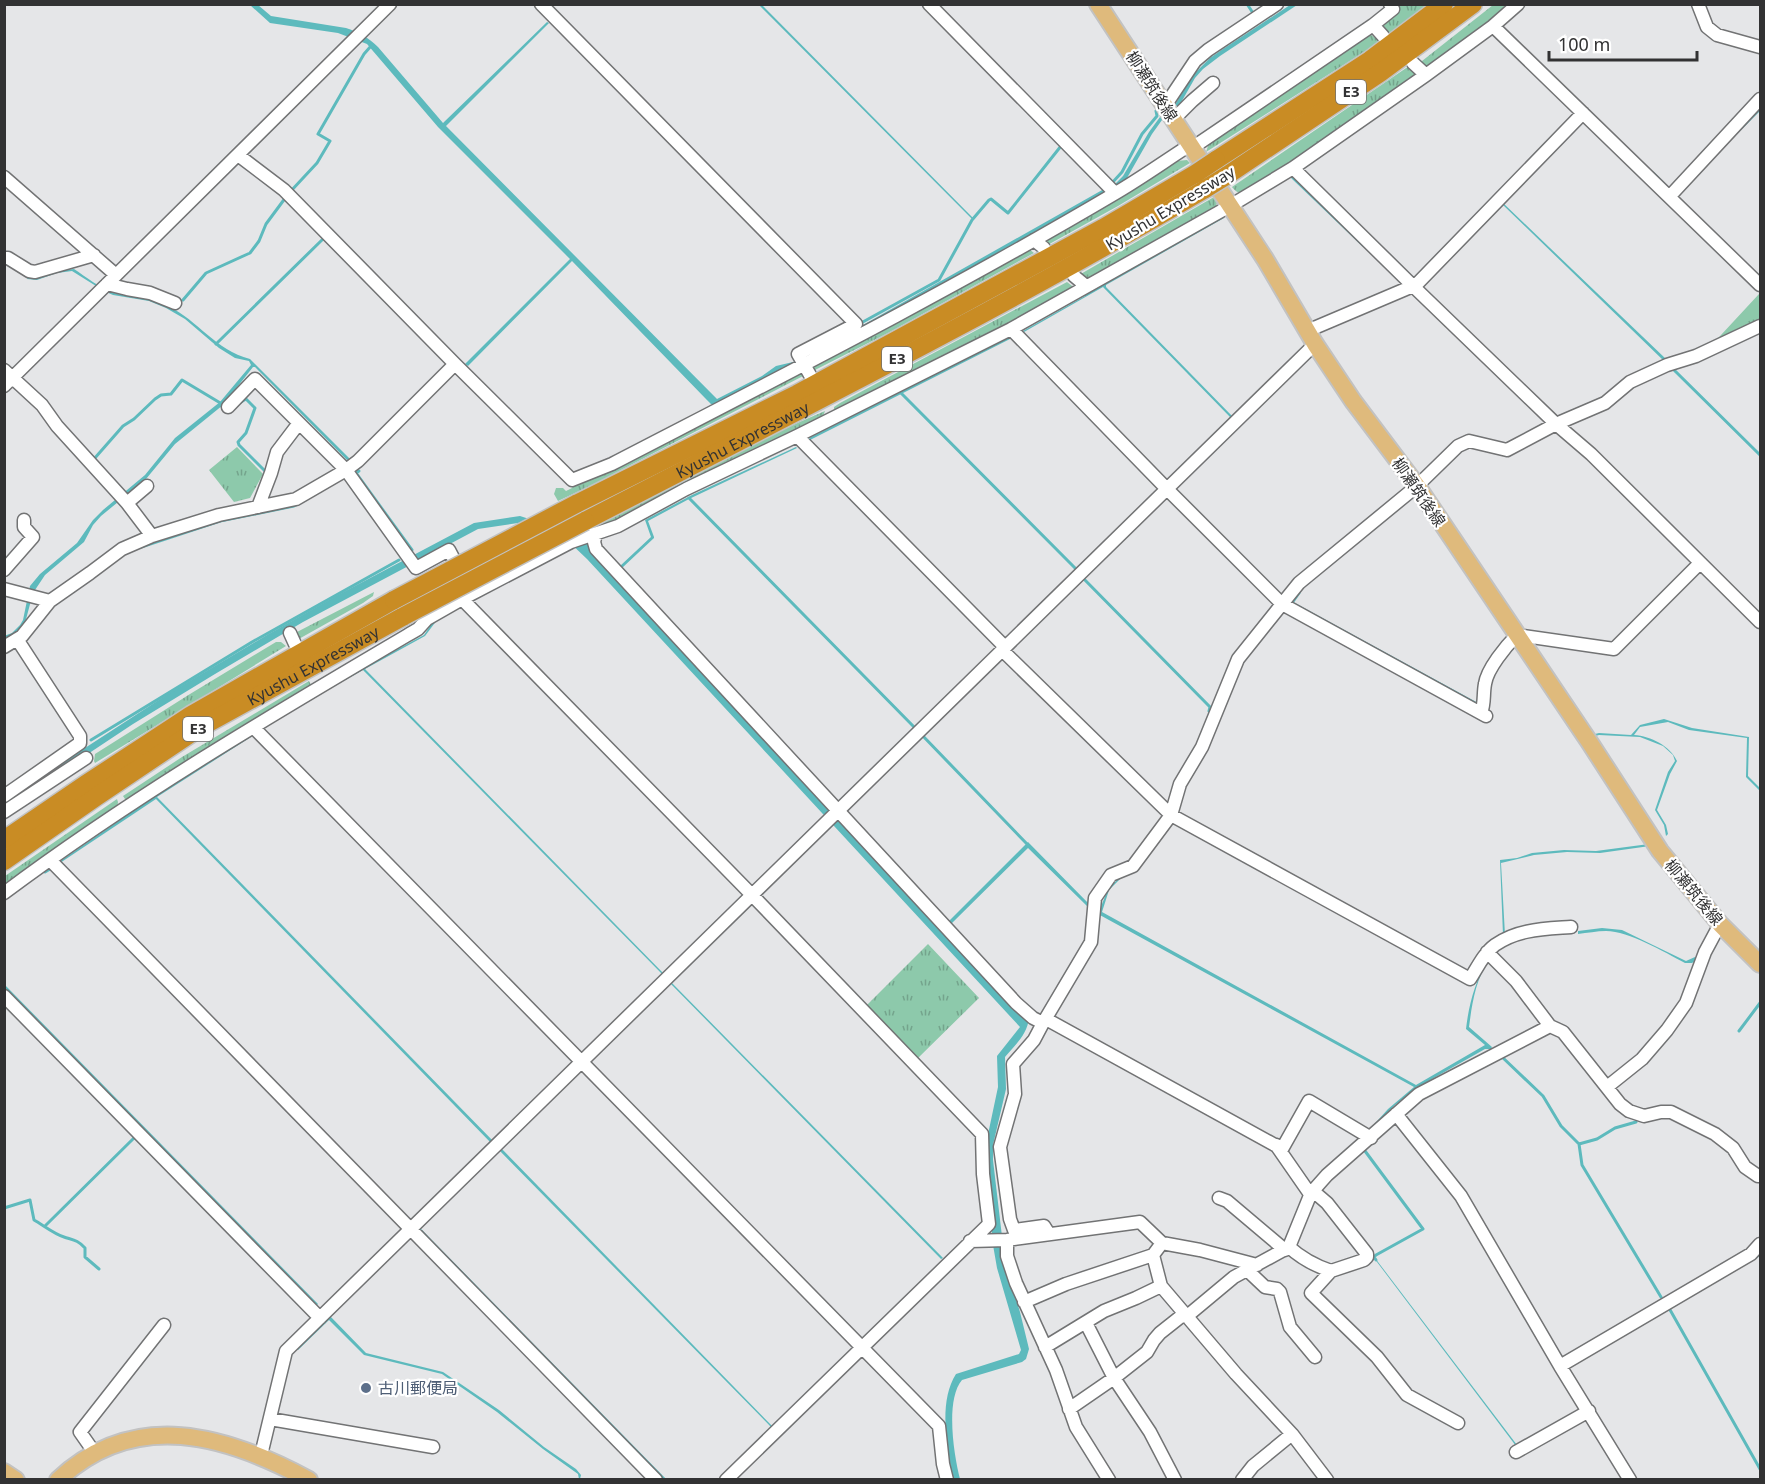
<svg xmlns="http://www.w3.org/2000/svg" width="1765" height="1484" viewBox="0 0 1765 1484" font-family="'Noto Sans','Noto Sans JP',sans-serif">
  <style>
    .grass { fill: url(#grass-tufts) }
    .water { fill: #5dbabd }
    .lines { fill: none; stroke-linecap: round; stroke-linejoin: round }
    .stream { stroke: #5dbabd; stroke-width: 3 }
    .minor-casing { stroke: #727374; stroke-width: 15 }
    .major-casing { stroke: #c2c2c2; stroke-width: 20 }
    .highway-casing { stroke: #c2c2c2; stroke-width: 21 }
    .minor { stroke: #fff; stroke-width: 12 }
    .major { stroke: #dfba7c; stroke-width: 16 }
    .highway { stroke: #c98c24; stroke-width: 18 }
    .highway-bridge-casing { stroke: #c2c2c2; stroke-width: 21; stroke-linecap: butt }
    .highway-bridge { stroke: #c98c24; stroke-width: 18 }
    .service-dot { fill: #5c6f8a; stroke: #fff; stroke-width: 2 }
    .labels { text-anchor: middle; stroke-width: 4.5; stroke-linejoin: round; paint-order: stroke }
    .shield { fill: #fff; stroke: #707070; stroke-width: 1.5 }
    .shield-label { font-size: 15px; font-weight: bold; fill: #323233 }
    .street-label { font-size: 16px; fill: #323233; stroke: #fff }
    .service-label { font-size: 16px; fill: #4e5e75; stroke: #fff; text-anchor: start }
  </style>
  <defs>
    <pattern id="grass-tufts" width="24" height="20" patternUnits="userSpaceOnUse" patternTransform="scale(1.5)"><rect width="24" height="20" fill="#8dc9ab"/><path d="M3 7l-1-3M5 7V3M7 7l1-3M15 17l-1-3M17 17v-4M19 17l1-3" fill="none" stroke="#74a48c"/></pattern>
  </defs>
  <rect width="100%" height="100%" fill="#e5e6e8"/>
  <!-- grass -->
  <path class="grass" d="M1398 5H1432L1386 38 1376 26 1398 8Z
    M1493 5H1510L1426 73 1416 63 1422 61Z
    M1369 33 1375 38 1379 36 1383 40 1206 152 1208 146 1217 136Z
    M1412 64 1424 75 1246 194C1240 194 1236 192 1232 187Z
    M1187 160 1190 163 1118 206 1044 247 1041 242 1177 161Z
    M1214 197 1217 202 1215 210 1087 282 1079 275Z
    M1025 246 1034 253 888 333 813 371 810 364Z
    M1067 282 1076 289 838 412 834 411V407L840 403Z
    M1759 294 1760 295V324L1708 349Z
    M799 372 805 375 590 486 558 501 554 494 556 488H563L566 491 572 488 575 482Z
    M825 411 822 419 624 519 598 529 596 524 795 424Z
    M237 447 263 474 250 498 234 502 209 470Z
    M374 592 373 596 363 603 297 640V632Z
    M276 642H281L286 646 95 763 94 761 95 754 190 694Z
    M309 681 311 685 131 802 125 799 123 796 182 757Z
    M117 799 118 802 117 810 5 888V876Z
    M928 944 979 998 917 1059 866 1006Z"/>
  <!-- water -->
  <path class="water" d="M250 5H258L271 16 346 28C358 32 369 38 378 47L443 123 547 22 549 23 446 126 717 399 762 376 776 366 793 362 863 325 1104 189 1110 194 794 365 783 367 770 378 716 405 711 404 705 398 572 261 468 366 465 364 570 259 438 127 367 44 338 33 270 23Z
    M759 5H762L974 219 973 220Z
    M1290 5H1297L1220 56 1203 69 1195 78 1179 106 1162 120 1152 134 1127 178 1117 188 1114 185 1123 176 1149 132 1160 117 1176 103 1194 74 1210 58 1223 49Z
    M1503 203 1666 359 1664 361 1502 204Z
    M1222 216 1224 218 1106 285V287L1232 416 1230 417 1103 287 1024 332 1023 331 1085 296V293L1116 277Z
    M74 269C86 277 100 288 114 293 132 298 151 298 168 306 199 321 215 350 250 359L350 459 347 460 255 367H253L223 405 175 444 146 479 101 516 93 525 84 542 45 575 33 593 25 623 20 631 5 640 4 636 12 633 20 625 23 620 30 586 40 574 77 543 93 520 103 510 145 475 175 438 220 402 251 365 249 361 235 358 219 348 185 319 166 308 149 301 113 295 104 291 72 271 57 273 37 280 27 279 29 274Z
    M1010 337V339L810 440 809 438Z
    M796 447 797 448 689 499 648 521 654 537V538L622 568 620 566 651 537 645 520 692 495Z
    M520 516 575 534 589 541 1029 1018C1027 1035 1015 1045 1005 1057L1006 1089 993 1145V1160L1003 1245 1011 1283 1020 1312 1029 1349 1026 1359 1022 1362 962 1380C945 1400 954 1456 960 1479H953C947 1448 938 1402 956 1374L1019 1354 1021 1350 997 1268 993 1245 986 1168 987 1139 998 1087 997 1056 1020 1027 587 559 567 540 518 523 478 529 303 622 215 674 133 724 5 809V800L168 694 267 635 338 595 474 523Z
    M460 605 462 606 437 620 425 636 365 669 664 974 663 975 363 670 320 694 263 729 262 728 319 692 424 635 435 619Z
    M1664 719 1692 728 1749 737 1748 776 1760 788V791L1746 777 1747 738 1689 730 1668 722 1640 727 1634 735C1651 736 1670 746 1677 761L1670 774 1657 810 1666 825 1668 834 1666 836 1664 825 1655 810 1668 772 1675 761 1673 755 1663 746 1640 737 1599 735 1592 737 1591 735 1599 733 1631 735 1640 725Z
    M252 733 254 735 157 797 494 1142 492 1144 156 799 60 863 59 862 194 769Z
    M1028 842 1089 904 1088 907 1028 848 951 924 949 921Z
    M1649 844 1650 846 1600 853 1567 852 1534 855 1501 863 1505 935H1503L1500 860 1517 858 1532 853 1564 850 1596 851Z
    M1121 876 1122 877 1109 890 1102 912 1416 1085 1485 1045 1466 1029C1469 1003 1475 982 1488 959L1489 961C1475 980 1472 1005 1469 1027L1492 1047 1491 1049H1485L1418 1087 1395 1105 1371 1131 1369 1130 1388 1109 1414 1087 1098 914 1108 889Z
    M1602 928 1622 930 1686 961 1695 957 1698 959 1692 963H1685C1664 952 1629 931 1606 931 1597 931 1587 933 1578 934V931Z
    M670 981 943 1258 941 1259 669 982Z
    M4 984 318 1304 316 1306 5 988Z
    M500 1147 772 1426 771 1427 498 1149Z
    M1374 1258H1375L1517 1445 1516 1446Z
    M329 1315 366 1353 443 1372 499 1410 544 1447 576 1469 581 1475 580 1479H579L578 1474 543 1449 497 1412 442 1374 364 1355 329 1320 298 1350 297 1348Z"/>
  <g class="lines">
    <!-- stream -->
    <path class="stream" d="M1247 4 1253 13
      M1732 137 1760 109
      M1653 173 1667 187
      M1290 175 1363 245
      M1112 183 1122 172 1142 134 1157 116 1156 111
      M290 192 317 163 330 141 318 134 364 54 371 46
      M183 300 206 273 250 253 259 241 266 224 286 197
      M861 323 939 280 972 220 989 200 991 199 1008 213 1061 146 1063 148
      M216 344 325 237
      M1672 368 1760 455
      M901 393 1077 570
      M241 402 246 399 255 408 246 433 238 442 239 445 267 473
      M94 459 123 426 134 419 155 399 161 395 171 394 182 380 222 404
      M359 471 356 473 412 550
      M689 498 916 729
      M141 547 220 521 294 506 300 503
      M1081 576 1210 707 1209 711
      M1299 593 1292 603 1477 704
      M921 734 1028 845
      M91 740 252 642 399 560
      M45 872 50 869
      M1739 1031 1760 1003
      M1501 1056 1543 1096 1561 1126 1579 1144 1597 1139 1615 1128 1636 1122
      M1579 1144 1582 1165 1661 1297
      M1365 1151 1423 1229 1376 1255 1374 1257 1376 1260
      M4 1208 30 1200 34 1220C43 1225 54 1234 64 1237 73 1240 78 1240 85 1248V1257L99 1269
      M45 1226 135 1137 137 1139
      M420 1230 665 1480
      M1753 1259 1760 1254
      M1670 1307 1669 1308 1760 1469"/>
    <!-- minor casing -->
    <g class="minor-casing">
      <path id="minor" d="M541 4 856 324 798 354 810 375
        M929 4 1115 193
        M1698 4 1707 27 1717 35 1760 47
        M1493 26 1760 285
        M1383 36 1373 25 1393 9 1390 4
        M1413 63 1426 75
        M1165 106 1195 61 1208 50 1277 4
        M1174 119 1192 101 1213 83
        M1192 148 1373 25
        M238 155 284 190 455 364 572 480 612 464C780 377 950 291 1114 194 1140 179 1165 161 1190 145
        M1293 168 1414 287 1556 424 1591 454 1760 622
        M4 177 116 275
        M1670 196 1760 99
        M1034 240 1044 248
        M4 258H8L29 271 35 272 94 255
        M1074 276 1086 286
        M107 284 127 289 150 293 175 303
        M1414 287 1583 113
        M1011 329 1166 488 1282 604 1486 716
        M1307 331 1413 286
        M4 370 42 405 57 426 127 503 152 536
        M4 386 390 4
        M228 407 255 379 346 470 416 568 449 550 470 590
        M797 436 1005 647
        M127 503 147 486
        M258 507 271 473 277 452 299 423
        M596 534 594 542 596 549 1016 1003 1033 1018 1043 1023 1034 1040 1013 1064 1015 1094 1000 1147 1010 1219 1014 1230 1044 1226 1049 1234
        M4 570 33 537 24 527V520
        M4 589 50 601
        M462 599 752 895 982 1134 983 1174 989 1224 726 1480
        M290 633 295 644
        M4 647 22 636 50 601 90 573 122 549 152 536 219 515 296 499 346 470 358 461 455 364
        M1002 650 1171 815 1470 979C1477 968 1484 953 1495 945 1518 929 1544 929 1571 927
        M1481 713C1485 703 1483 694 1485 684 1487 669 1506 646 1517 635L1614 649 1700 563
        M254 728 939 1426 943 1464 947 1480
        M4 796 80 743V736L17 639
        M4 812 86 758
        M50 860 656 1480
        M4 893C135 795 277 712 418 629L427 619 462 599 571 542 618 526 686 489 797 436 1011 329 1230 206 1293 168 1426 75 1493 26 1518 4
        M1487 952 1516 981 1550 1026 1563 1032 1620 1104 1629 1111 1644 1116 1661 1112H1671L1715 1134 1733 1148 1745 1167 1758 1176H1760
        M4 996 320 1318
        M1046 1019 1282 1149 1309 1101 1371 1138
        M1043 1023 1091 942 1095 898 1111 875 1133 866 1171 815 1180 784 1202 747 1238 659 1282 604 1299 583 1417 486 1458 446 1469 441 1507 450 1556 424 1605 403 1630 382 1667 365 1696 356 1760 326
        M1607 1087 1642 1059 1667 1030 1686 1003 1705 952 1720 924
        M1396 1114 1461 1196 1560 1366 1630 1480
        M1276 1145 1310 1194
        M1313 1191 1327 1203 1367 1254V1257L1364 1260 1331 1271 1311 1293 1377 1357 1407 1395 1458 1423
        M1219 1198 1227 1201 1285 1250
        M1007 1240V1256L1016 1283 1056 1370 1076 1427 1109 1480
        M970 1241 1007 1240 1140 1222 1162 1243 1200 1250 1257 1265
        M1162 1243 1153 1255 1161 1286 1236 1374 1292 1434 1327 1480
        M1289 1247C1301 1258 1316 1266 1331 1271
        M1247 1270 1265 1287 1277 1289 1280 1292 1290 1327 1315 1357
        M1024 1302 1066 1284 1153 1255
        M1186 1317 1234 1277 1289 1247 1311 1193 1327 1175 1419 1094 1550 1026
        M1086 1323 1114 1378 1150 1432 1175 1480
        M1045 1347 1104 1311 1136 1298 1161 1286
        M1560 1366 1751 1254 1760 1244
        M1069 1409 1114 1378 1147 1352 1154 1340 1160 1333 1184 1314
        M270 1419 433 1447
        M94 1452 80 1432 164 1325
        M1516 1452 1589 1411
        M261 1455 286 1351 1315 344
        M1242 1480 1253 1466 1292 1434"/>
    </g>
    <!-- major casing -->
    <g class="major-casing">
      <path id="major" d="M1098 4 1265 259 1315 344 1353 401 1417 486 1590 743 1660 851 1720 924 1760 964
        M4 1472 16 1480
        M58 1480C135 1408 226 1435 309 1480"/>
    </g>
    <!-- highway casing -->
    <g class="highway-casing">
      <g id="highway">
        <path d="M1216 160 1370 60 1444 4"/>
        <path d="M1226 176 1380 73 1473 4"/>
        <path d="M576 504 797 394 1103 228 1195 174"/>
        <path id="s1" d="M585 521C794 413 1003 308 1205 189"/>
        <path d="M4 840 86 784 191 715 394 600"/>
        <path id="s2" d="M4 861 96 797 199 728 404 616"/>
      </g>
    </g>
    <!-- minor -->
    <use href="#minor" class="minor"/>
    <!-- major -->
    <use href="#major" class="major"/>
    <!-- highway -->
    <use href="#highway" class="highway"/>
    <!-- highway-bridge casing -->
    <g class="highway-bridge-casing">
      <path id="highway-bridge" d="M1195 174 1216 160
        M1205 189 1226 176
        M394 600 576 504
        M404 616 585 521"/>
    </g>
    <!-- highway-bridge -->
    <use href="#highway-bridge" class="highway-bridge"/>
  </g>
  <!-- markers -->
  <circle class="service-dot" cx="366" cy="1388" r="6"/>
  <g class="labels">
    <!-- shield labels -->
    <g class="shield">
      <rect x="1336" y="80" width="30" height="24" rx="4.5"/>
      <rect x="882" y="347" width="30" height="24" rx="4.5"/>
      <rect x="183" y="717" width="30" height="24" rx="4.5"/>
    </g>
    <g class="shield-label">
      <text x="1351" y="97">E3</text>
      <text x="897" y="364">E3</text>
      <text x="198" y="734">E3</text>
    </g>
    <!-- street labels -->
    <g class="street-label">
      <text transform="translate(1152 86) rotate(57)" y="6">柳瀬筑後線</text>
      <text transform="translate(1170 208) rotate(-31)" y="6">Kyushu Expressway</text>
      <text dy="6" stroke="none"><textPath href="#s1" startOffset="177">Kyushu Expressway</textPath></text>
      <text transform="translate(1419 492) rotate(55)" y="6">柳瀬筑後線</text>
      <text dy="6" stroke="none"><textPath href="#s2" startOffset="366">Kyushu Expressway</textPath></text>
      <text transform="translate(1694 892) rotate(50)" y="6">柳瀬筑後線</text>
    </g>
    <!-- service labels -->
    <g class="service-label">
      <text x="378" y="1394">古川郵便局</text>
    </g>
  </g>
  <!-- border -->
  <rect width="1765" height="1484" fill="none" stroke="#323233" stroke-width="12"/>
  <!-- scale -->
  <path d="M1549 51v9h148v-9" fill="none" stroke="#323233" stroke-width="3"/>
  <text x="1558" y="51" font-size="18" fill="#323233" stroke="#ffffff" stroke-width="4.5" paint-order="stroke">100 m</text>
</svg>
